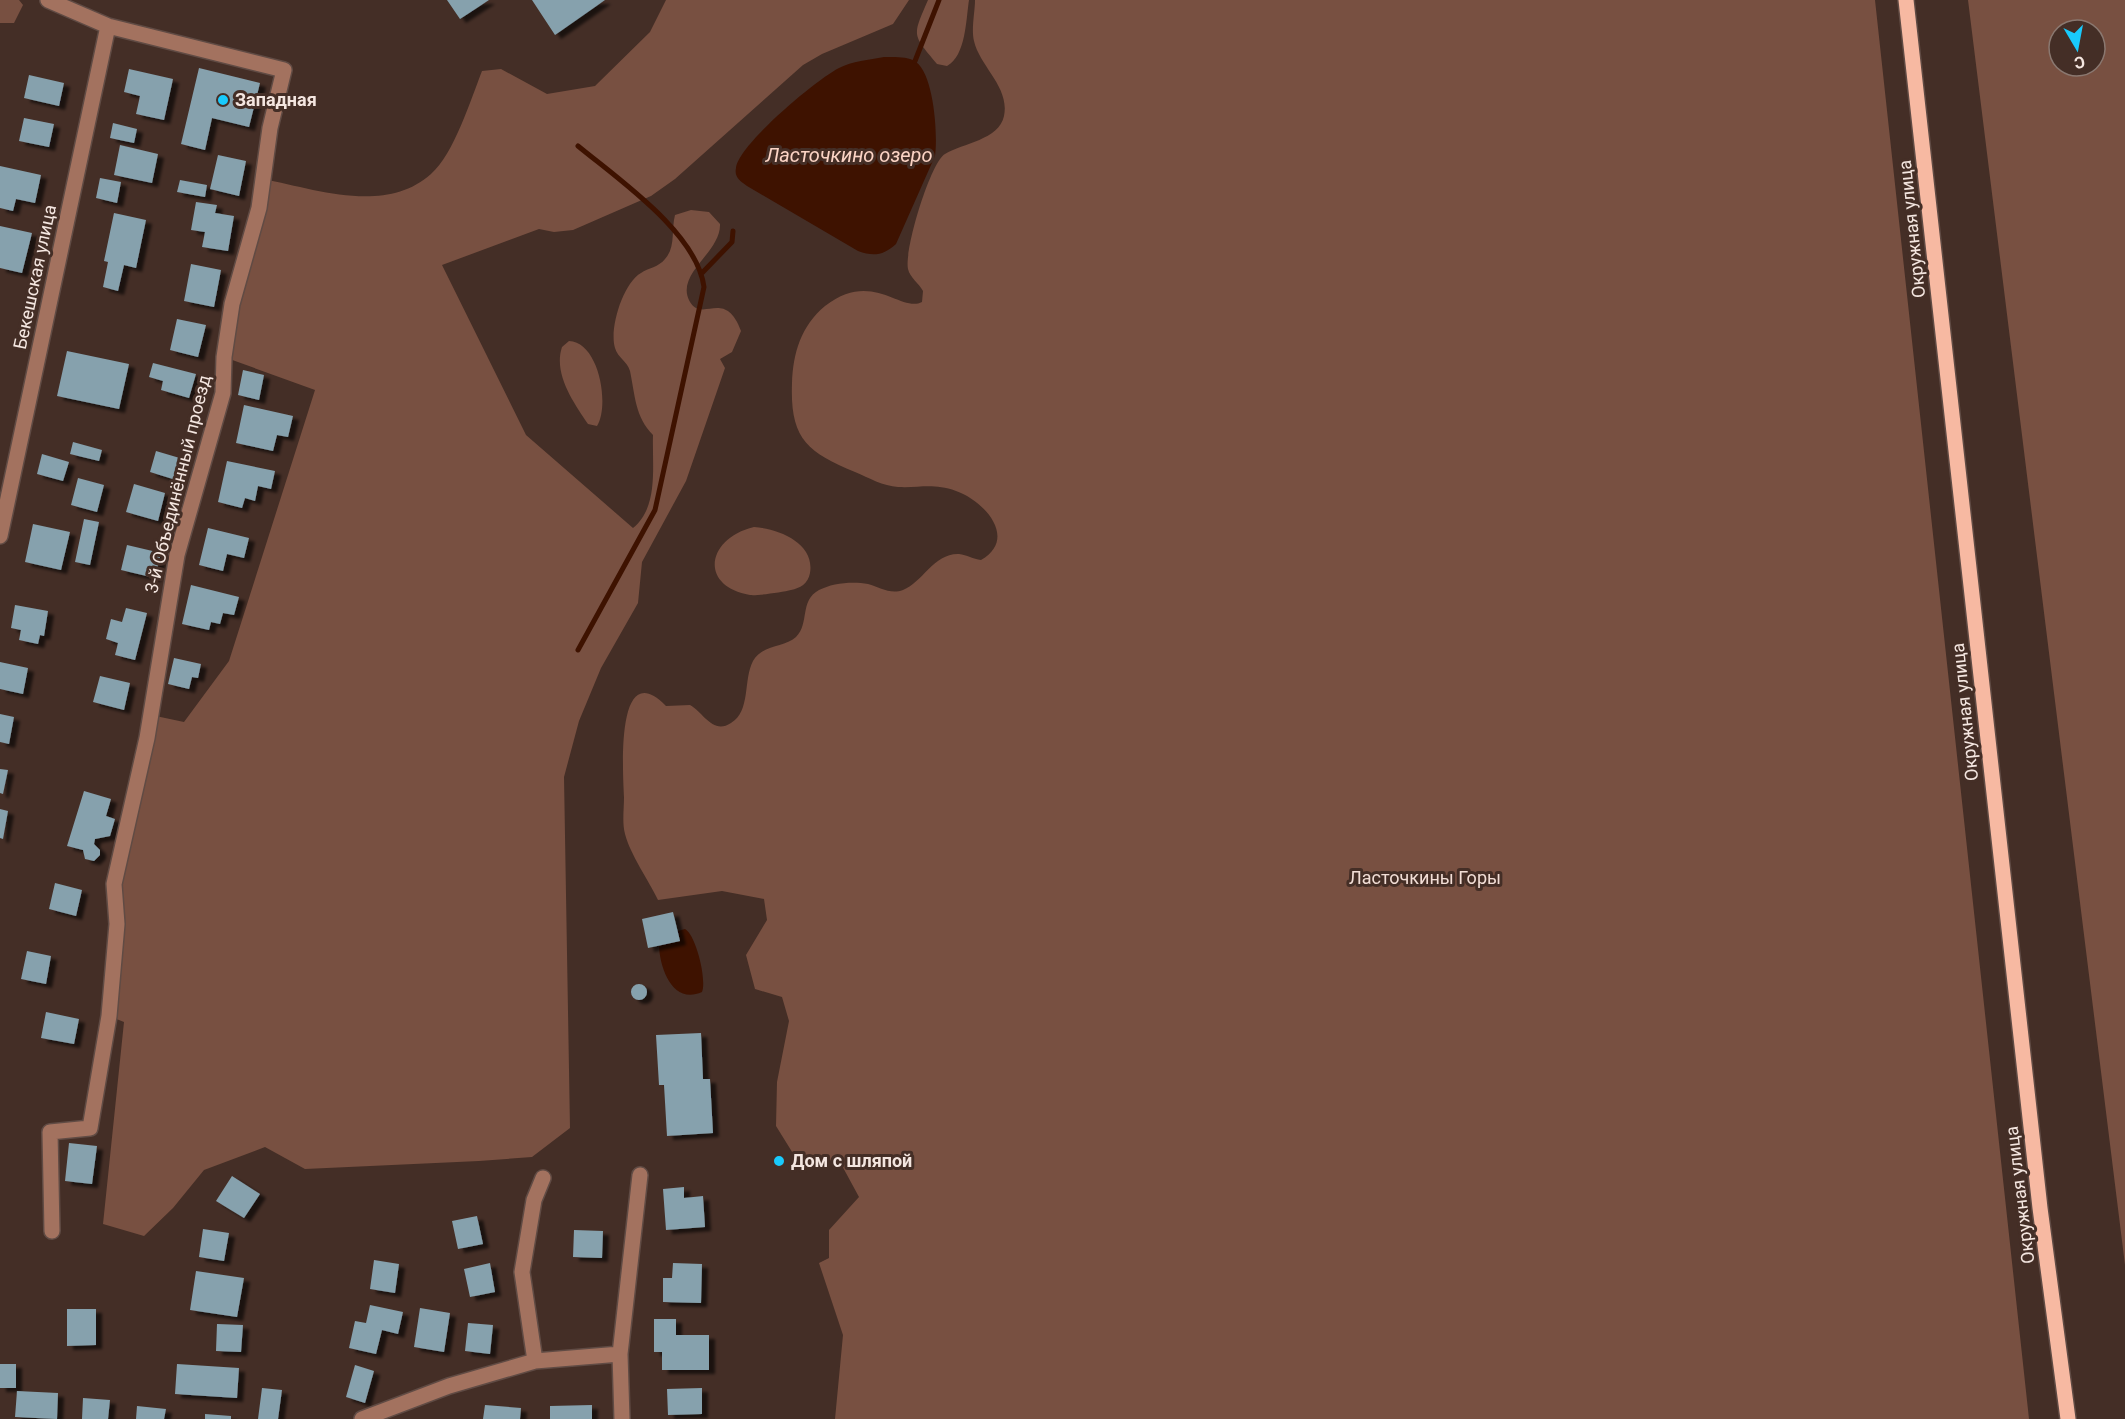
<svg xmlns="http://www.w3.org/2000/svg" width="2125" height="1419" viewBox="0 0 2125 1419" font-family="Roboto,sans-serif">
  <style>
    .green { fill: #785041; fill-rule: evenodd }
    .water { fill: #3e1200 }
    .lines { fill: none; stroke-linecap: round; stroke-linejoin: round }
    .stream { stroke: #3e1200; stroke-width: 5 }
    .building { fill: #86a1ad; filter: url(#shadow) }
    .minor-casing { stroke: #604b44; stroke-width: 18 }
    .major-casing { stroke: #604b44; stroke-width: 18 }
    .minor { stroke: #a3725f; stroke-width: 15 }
    .major { stroke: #f7b9a2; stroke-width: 15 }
    .poi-dot { fill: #19cafc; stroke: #442e26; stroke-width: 2 }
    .labels { text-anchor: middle; stroke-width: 6; stroke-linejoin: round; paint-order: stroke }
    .poi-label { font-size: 18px; font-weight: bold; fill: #f4e6e0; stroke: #442e26; text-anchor: start }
    .street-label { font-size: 18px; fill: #f4e6e0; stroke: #442e26 }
    .park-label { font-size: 18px; fill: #f2ded6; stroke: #442e26 }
    .water-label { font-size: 20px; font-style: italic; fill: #fcd4c5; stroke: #442e26 }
  </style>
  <defs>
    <filter id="shadow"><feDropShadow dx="6" dy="4" stdDeviation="1.5" flood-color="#0009"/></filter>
  </defs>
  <rect width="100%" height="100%" fill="#442e26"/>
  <!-- green -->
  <path class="green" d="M0 0H19L23 5 14 23H0Z
    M666 0H909L893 24 822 54 803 65 675 179 651 196 573 230 554 232 539 229 442 265 526 435 633 528C659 507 652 466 653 435 635 417 635 395 630 371 627 361 618 358 615 348 609 329 623 283 641 273 648 268 659 267 665 259 676 247 671 230 675 215L691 210 709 212 720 224C721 253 674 274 690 302 703 323 725 288 741 331L732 352 720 359 725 368 686 481 642 562 638 603 601 668 579 721 564 777 570 1128 532 1157 479 1161 305 1169 265 1147 204 1170 173 1208 144 1236 103 1224 124 1022 109 1016 114 884 151 715 184 722 229 661 315 390 224 357 263 179C316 189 385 215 431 174 454 154 471 99 482 71L501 69 547 94 595 86 650 32Z
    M928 0H969C966 19 966 56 947 66L937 64C912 34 912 37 928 0Z
    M975 0H1875L2029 1419H835L843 1335 819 1263 829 1258V1230L859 1197 840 1162 794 1155 776 1126 777 1082 789 1021 782 997 755 989 746 955 767 920 764 899 722 891 658 900C649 881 630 854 625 834 622 823 624 809 624 797 623 774 615 654 666 706L690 705C704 713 713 735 731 723 751 711 743 680 753 661 763 644 784 648 796 637 810 623 799 601 819 590 832 583 853 581 868 584 880 587 890 595 903 590 923 582 934 553 959 554 967 555 973 559 981 560 1018 539 985 501 956 491 933 483 921 488 898 487 883 486 869 478 855 472 806 452 790 438 792 383 793 353 801 326 825 306 872 269 901 313 922 302L923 291C919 283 910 278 908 269 904 251 930 163 945 154 963 143 999 140 1004 116 1010 87 980 67 974 41 971 29 975 12 975 0Z
    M1968 0H2125V1265ZM2059 30H2095V66H2059Z
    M569 341C599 342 610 405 597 426L588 424C574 403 553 374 562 347Z
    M754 527C779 529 815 543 810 573 808 584 800 588 791 590 783 592 757 596 750 595 698 586 707 538 754 527Z"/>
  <!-- water -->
  <path class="water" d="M884 57C894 57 908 56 916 62 934 75 938 135 935 156L896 244C884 255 874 257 858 251L747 186C740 181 734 177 736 168 739 144 817 79 839 68 852 61 869 60 884 57Z
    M685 929C696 935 707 980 702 992 673 1005 660 969 659 946L680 941 678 931Z"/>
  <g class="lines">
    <!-- stream -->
    <path class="stream" d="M915 61 939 0
      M578 146C618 179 697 233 704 287L655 510 578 650
      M702 273 732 242 733 231"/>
  </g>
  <!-- building -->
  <path class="building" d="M447 0H489L460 19Z
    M532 0H605L555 35Z
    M199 68 260 83 249 127 212 118 205 150 181 144Z
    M129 69 173 79 164 120 136 114 140 96 124 92Z
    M29 75 64 83 59 106 24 98Z
    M24 118 54 124 49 147 19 141Z
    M113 123 137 129 134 143 110 138Z
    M120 145 158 154 152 183 114 175Z
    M218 155 246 161 239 196 210 189Z
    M0 166 41 175 35 203 16 199 13 211 0 208Z
    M100 178 121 182 117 203 96 198Z
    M180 180 207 185 205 197 177 192Z
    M196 202 217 205 215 213 234 216 228 251 202 247 205 232 191 230Z
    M114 213 146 220 136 268 124 265 118 291 103 287 108 262 104 261Z
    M0 226 32 233 22 273 0 268Z
    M191 264 221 270 214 307 184 301Z
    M177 319 206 325 198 357 170 350Z
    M67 351 129 364 119 409 57 396Z
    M153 363 196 374 189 398 161 390 163 381 149 377Z
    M243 370 264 375 259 400 238 395Z
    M244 405 293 416 288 437 277 435 273 451 236 443Z
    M73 442 102 450 99 461 70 454Z
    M156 451 183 459 176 480 150 472Z
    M42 454 69 462 63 481 37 474Z
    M227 461 275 471 271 489 258 486 255 501 245 498 242 508 218 502Z
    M78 478 104 485 97 512 71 505Z
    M134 484 165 493 158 521 126 512Z
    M84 519 99 522 90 565 75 562Z
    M33 524 70 532 61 570 25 562Z
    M208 528 249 538 244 558 227 554 223 571 199 565Z
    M127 545 161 553 155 578 121 570Z
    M191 585 239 597 234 615 223 613 220 624 211 622 209 630 182 624Z
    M15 605 48 611 44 636 40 635 38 644 19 640 21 630 11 628Z
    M126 608 147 613 135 660 115 655 118 643 106 639 111 619 122 622Z
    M174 658 201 664 198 678 192 677 189 689 168 684Z
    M0 662 28 668 23 694 0 689Z
    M100 676 130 683 124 710 93 702Z
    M0 714 14 717 9 744 0 742Z
    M0 769 8 770 3 794 0 793Z
    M84 791 111 799 106 816 115 819 110 836 95 839 94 844 100 850V855L94 861 85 859 83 850 67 846Z
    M0 809 8 811 3 839 0 838Z
    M55 883 82 890 76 916 49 909Z
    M673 912 680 941 648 948 642 919Z
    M27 951 51 956 46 984 21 979Z
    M631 992a8 8 0 1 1 16 0a8 8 0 1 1-16 0Z
    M46 1012 79 1019 74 1044 41 1038Z
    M701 1033 703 1079H710L713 1133 667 1136 664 1085H659L656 1035Z
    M69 1143 97 1146 92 1184 65 1181Z
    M232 1176 260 1194 244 1218 216 1201Z
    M684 1187V1198L703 1196 705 1227 666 1230 663 1189Z
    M477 1216 483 1244 458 1249 452 1221Z
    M203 1229 229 1233 224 1261 199 1257Z
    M574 1230 603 1231 602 1258 573 1257Z
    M374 1260 399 1264 395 1293 370 1289Z
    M490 1263 495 1292 470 1297 464 1269Z
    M673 1263 702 1264 701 1303 663 1302V1278H672Z
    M196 1271 244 1278 237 1317 190 1310Z
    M370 1305 403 1312 398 1334 382 1330 376 1354 349 1348 355 1321 366 1323Z
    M420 1308 450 1313 444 1352 414 1347Z
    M67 1309H96V1345L67 1346Z
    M654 1319H676V1335H709V1370H662V1352H654Z
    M468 1323 493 1325 490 1354 465 1351Z
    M217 1324 243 1325 241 1352 216 1351Z
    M0 1364H16V1388H0Z
    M177 1364 239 1368 237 1398 175 1394Z
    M355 1365 374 1371 365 1403 346 1397Z
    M262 1388 282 1390 278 1419H258Z
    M702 1388V1414L668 1415 667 1389Z
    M17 1391 58 1393 57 1419 15 1417Z
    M83 1398 110 1400 108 1419H82Z
    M485 1405 521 1408 520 1419H483Z
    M592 1405V1419H550V1406Z
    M137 1406 166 1409 164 1419H136Z
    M205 1414 231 1416V1419H205Z"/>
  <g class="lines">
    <!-- minor casing -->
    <g class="minor-casing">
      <path id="minor" d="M48 0 108 26 284 70 270 128 259 208 232 304 224 357 223 393 177 555 147 738 114 884 117 924 109 1016 90 1128 50 1132 52 1231
        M0 536 108 26
        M535 1361 522 1272 534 1200 543 1178
        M362 1419 449 1386 535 1361 620 1354
        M622 1419 620 1354 640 1175"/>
    </g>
    <!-- major casing -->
    <g class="major-casing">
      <path id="major" d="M1906 0 2040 1208 2068 1419"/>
    </g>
    <!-- minor -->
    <use href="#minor" class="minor"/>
    <!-- major -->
    <use href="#major" class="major"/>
  </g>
  <!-- markers -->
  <g class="poi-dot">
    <circle cx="223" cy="100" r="6"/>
    <circle cx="779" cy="1161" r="6"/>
  </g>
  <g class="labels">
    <!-- poi labels -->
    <g class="poi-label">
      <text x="235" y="106">Западная</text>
      <text x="791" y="1167">Дом с шляпой</text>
    </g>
    <!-- street labels -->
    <g class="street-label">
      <text transform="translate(1912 229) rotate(-96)" y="6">Окружная улица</text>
      <text transform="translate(35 277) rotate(-78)" y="6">Бекешская улица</text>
      <text transform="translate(178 484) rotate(-76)" y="6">3-й Объединённый проезд</text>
      <text transform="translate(1965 712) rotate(-96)" y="6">Окружная улица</text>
      <text transform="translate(2020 1195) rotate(-97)" y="6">Окружная улица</text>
    </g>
    <!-- park labels -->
    <g class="park-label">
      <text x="1425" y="884">Ласточкины Горы</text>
    </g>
    <!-- water labels -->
    <g class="water-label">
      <text x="849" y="162">Ласточкино озеро</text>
    </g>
  </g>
  <!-- north arrow -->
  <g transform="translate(2077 48) rotate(170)"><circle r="28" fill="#442e26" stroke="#8a7870" stroke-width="1.5"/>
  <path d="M0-4.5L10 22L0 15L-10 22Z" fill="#19cafc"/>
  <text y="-9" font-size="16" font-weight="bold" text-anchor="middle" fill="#f4e6e0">С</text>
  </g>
</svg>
